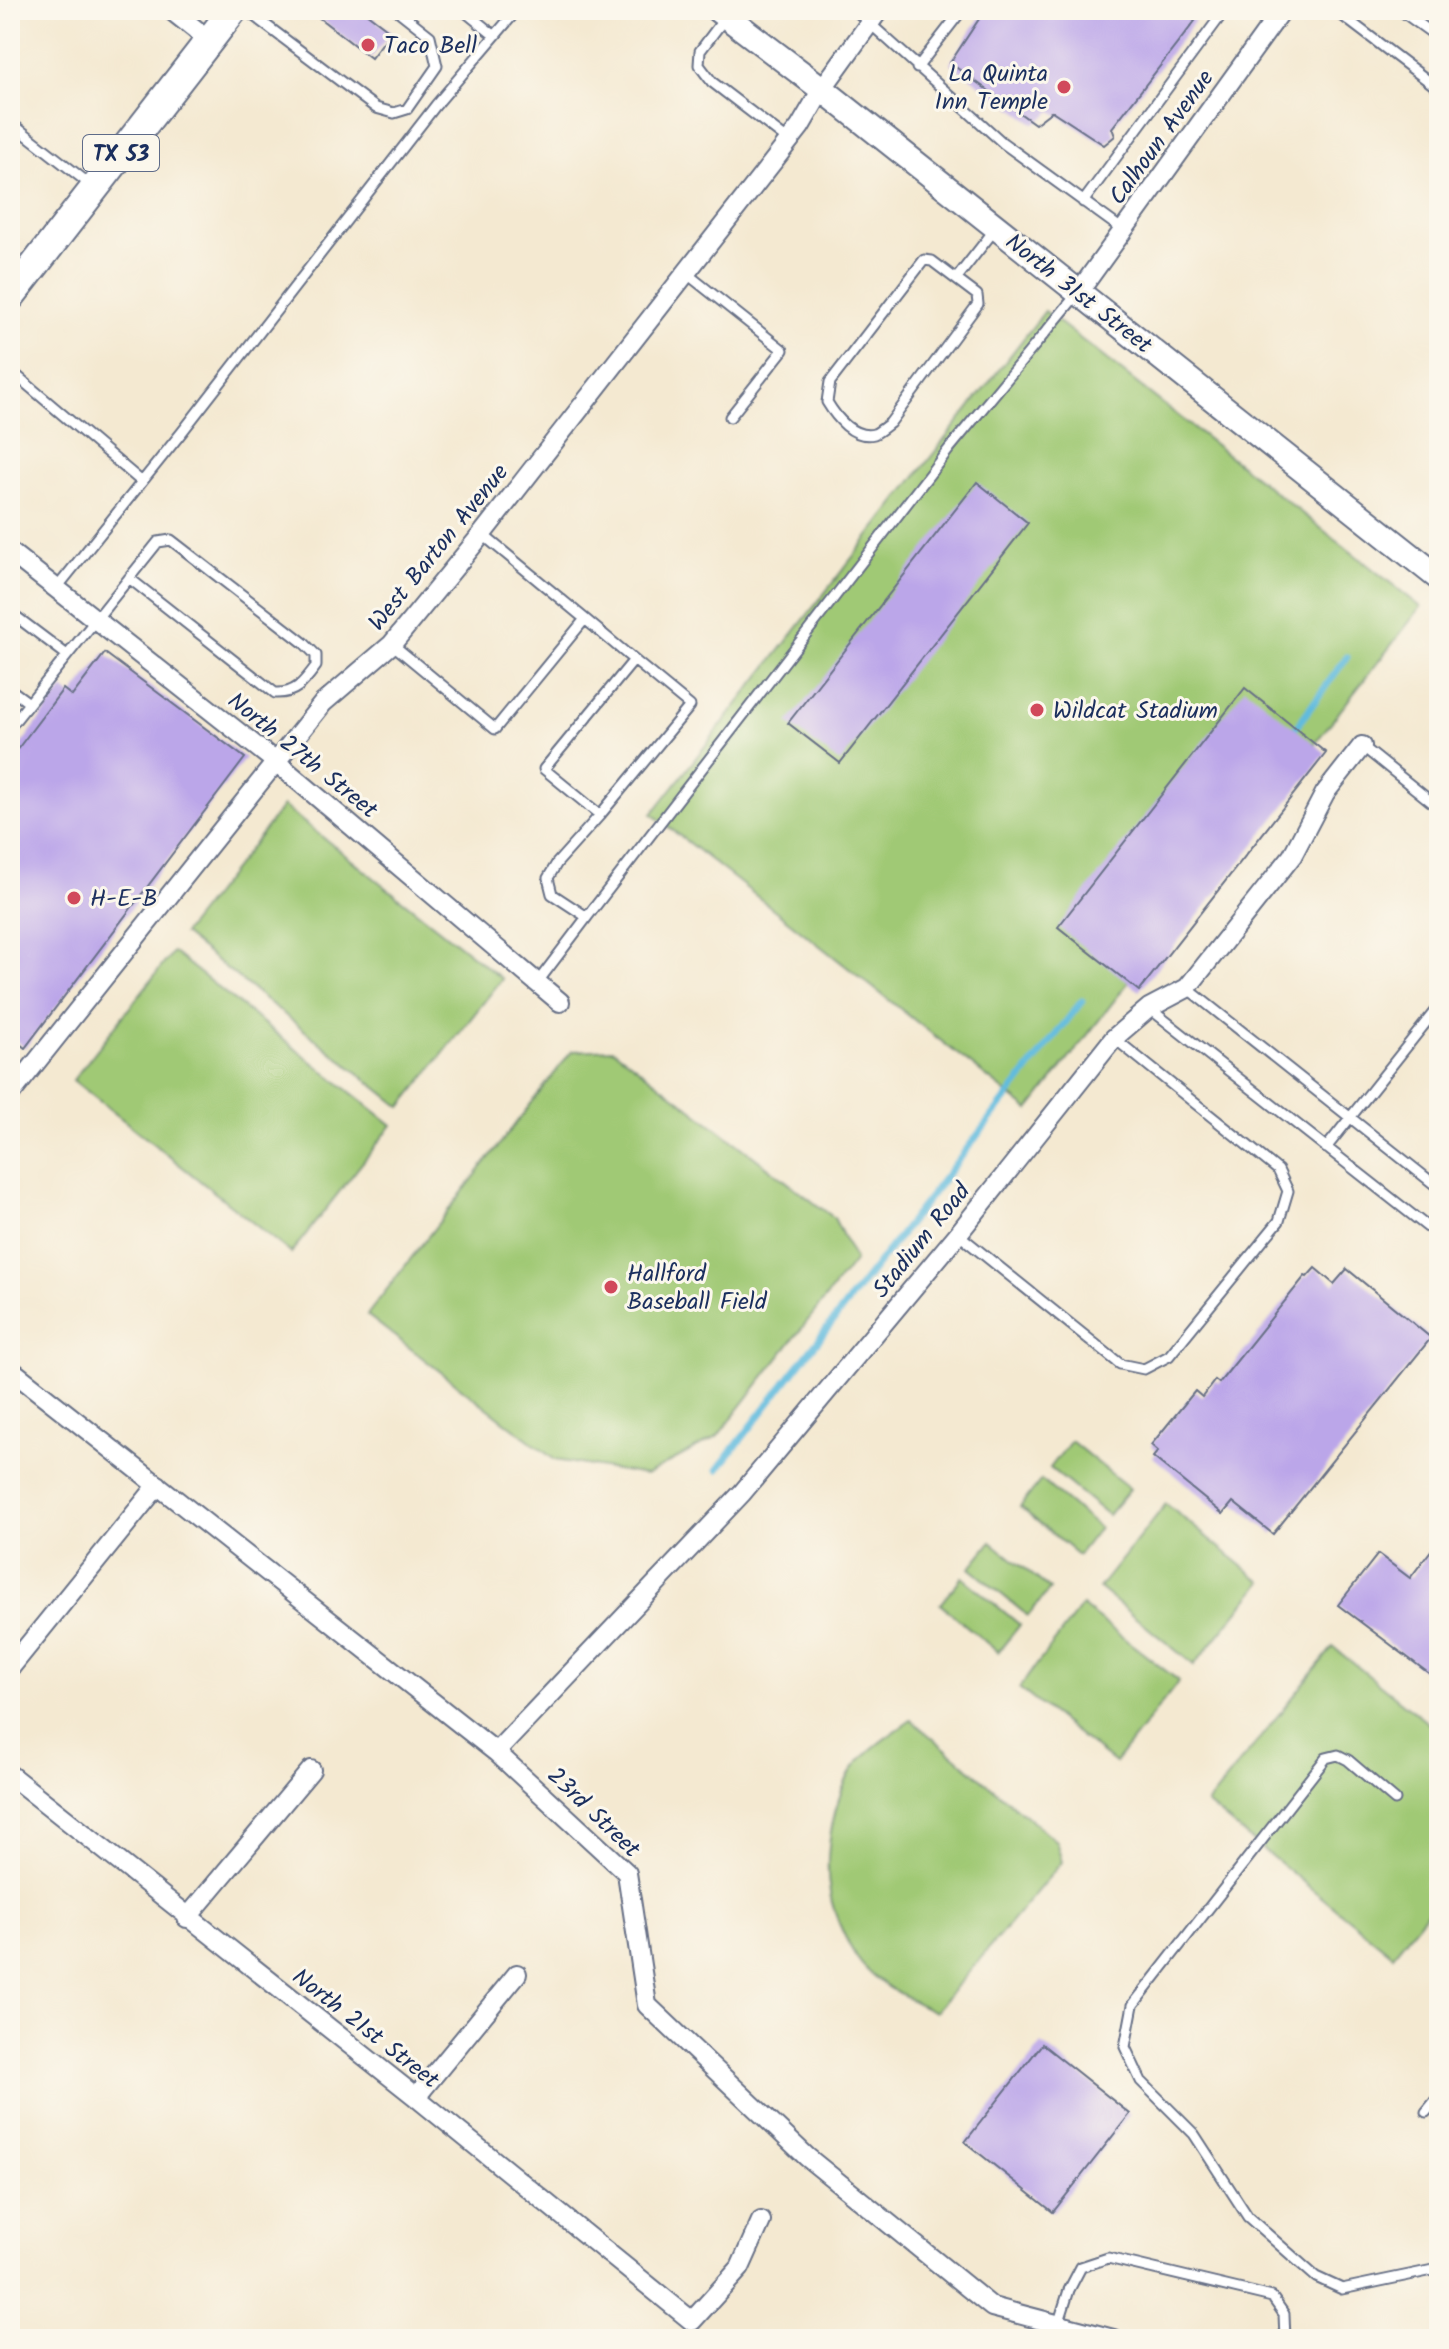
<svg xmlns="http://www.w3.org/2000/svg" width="1449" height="2349" viewBox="0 0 1449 2349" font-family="Kalam,sans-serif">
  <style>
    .green { fill: #a0c974; stroke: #5e7c69; stroke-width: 2 }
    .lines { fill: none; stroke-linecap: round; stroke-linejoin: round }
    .stream { stroke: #61bbde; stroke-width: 7 }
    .building { fill: #bba6e9 }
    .lane-casing { stroke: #677086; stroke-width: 13 }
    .street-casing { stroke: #677086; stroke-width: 22 }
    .secondary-casing { stroke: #677086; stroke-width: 28 }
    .primary-casing { stroke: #677086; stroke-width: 32 }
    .lane { stroke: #fff; stroke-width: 9 }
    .street { stroke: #fff; stroke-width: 18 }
    .secondary { stroke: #fff; stroke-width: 24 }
    .primary { stroke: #fff; stroke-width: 28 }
    .poi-dot { fill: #d1495b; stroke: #fbf7ec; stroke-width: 3 }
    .labels { text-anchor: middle; stroke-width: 6; stroke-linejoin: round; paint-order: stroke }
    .shield { fill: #fbf7ec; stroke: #5e6b89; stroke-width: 2 }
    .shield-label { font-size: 22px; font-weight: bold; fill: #1b2f5e }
    .poi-label { font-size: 24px; fill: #1b2f5e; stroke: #fbf7ec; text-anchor: start }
    .street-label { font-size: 24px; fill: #1b2f5e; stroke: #fbf7ec }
  </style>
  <rect width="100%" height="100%" fill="#fbf7ec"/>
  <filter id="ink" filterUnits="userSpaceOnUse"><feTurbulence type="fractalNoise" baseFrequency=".0125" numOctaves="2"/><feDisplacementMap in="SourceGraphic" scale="16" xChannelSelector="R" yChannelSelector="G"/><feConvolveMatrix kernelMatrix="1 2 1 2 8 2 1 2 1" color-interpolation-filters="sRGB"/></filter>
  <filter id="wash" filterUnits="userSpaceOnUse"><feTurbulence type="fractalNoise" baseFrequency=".006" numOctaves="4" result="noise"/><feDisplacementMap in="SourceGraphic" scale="32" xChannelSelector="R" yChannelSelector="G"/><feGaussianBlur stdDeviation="1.8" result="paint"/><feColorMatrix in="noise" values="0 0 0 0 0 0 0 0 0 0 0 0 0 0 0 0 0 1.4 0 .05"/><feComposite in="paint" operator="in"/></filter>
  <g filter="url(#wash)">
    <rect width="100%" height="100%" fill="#f4e9d1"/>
    <!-- green -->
    <path class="green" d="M1045 311 1421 607 1029 1110 652 814Z
      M283 806 502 979 401 1107 183 934Z
      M173 952 392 1125 291 1253 73 1080Z
      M613 1049 834 1218 855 1260 717 1437 646 1475 555 1460 367 1315 572 1051Z
      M1071 1441 1130 1489 1108 1515 1050 1468Z
      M1041 1480 1099 1528 1078 1555 1020 1507Z
      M1166 1504 1262 1582 1194 1665 1099 1588Z
      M991 1542 1050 1589 1028 1616 970 1568Z
      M962 1577 1020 1625 998 1652 940 1604Z
      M1082 1606 1179 1681 1115 1763 1019 1688Z
      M1333 1647 1439 1732V1898L1393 1955 1207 1804Z
      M911 1720 1056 1841 1062 1862 935 2012C912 2001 886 1989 867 1970 851 1955 833 1914 830 1893 823 1855 834 1786 862 1758 876 1743 895 1732 911 1720Z"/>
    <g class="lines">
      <!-- stream -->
      <path class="stream" d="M1297 726 1347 657
        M718 1469 1082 1001"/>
    </g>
    <g id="blocks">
      <!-- building -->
      <path class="building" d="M309 10H362L391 32 371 58Z
        M985 10H1178L1195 21 1112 128 1115 136 1104 145 1052 111 1035 124 950 63Z
        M977 482 1028 523 840 763 788 723Z
        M105 653 245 758 25 1048 10 1036V759L63 689 72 696Z
        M1245 688 1326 753 1139 991 1058 927Z
        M1315 1268 1334 1284 1347 1269 1431 1338 1273 1534 1233 1502 1223 1514 1153 1457 1158 1451 1151 1445 1195 1391 1202 1397 1215 1380 1219 1383 1305 1276 1307 1277Z
        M1439 1540V1681L1338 1605 1378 1554 1410 1578Z
        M1042 2044 1130 2114 1053 2212 965 2142Z"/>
    </g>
  </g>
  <g filter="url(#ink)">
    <use href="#blocks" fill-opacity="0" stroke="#677086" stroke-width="2"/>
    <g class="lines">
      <!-- lane casing -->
      <g class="lane-casing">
        <path id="lane" d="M246 10 376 108 394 113 407 109 437 66 430 36 397 10
          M463 10 495 36
          M855 10 1003 143 1123 230
          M1335 10 1439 89
          M1400 10 1432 33 1439 32
          M10 19 17 10
          M724 19 700 51 699 65 712 82 789 141
          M917 68 962 10
          M10 122 92 186
          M1083 202 1225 10
          M924 260 932 261 977 295 978 304 890 423C886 426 879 432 874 434 853 439 836 417 827 402L830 382Z
          M686 273 783 350 730 417
          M956 279 996 228
          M10 370 142 482
          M56 589 182 432 436 105 517 10
          M10 612 67 655
          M585 619 634 660 544 769 600 815 690 706 634 660
          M392 644 495 729 585 619 482 534
          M10 689 29 703
          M10 727 158 542 171 540 304 643 316 655V666C304 682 296 694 275 693L129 578
          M1362 746 1439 808
          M587 917 949 449 1078 293
          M537 983 587 917 552 894 548 878 557 863 600 815
          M1187 988 1439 1188
          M1149 1008 1439 1236
          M1326 1148 1439 1006
          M958 1234 1120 1364 1144 1369 1169 1356 1265 1238 1279 1221 1288 1191 1278 1170 1114 1038
          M1395 1800 1348 1760 1338 1755 1326 1758 1133 2005 1125 2047 1141 2081 1194 2134 1248 2217 1316 2277 1342 2289 1433 2270 1439 2273
          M1426 2112 1439 2096
          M1058 2325 1069 2290 1081 2267 1108 2258 1272 2297 1284 2314 1285 2339"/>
      </g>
      <!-- street casing -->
      <g class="street-casing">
        <path id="street" d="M171 10 209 40
          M1078 293 1282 10
          M10 552 276 762 560 1002
          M10 1095 323 703 392 644 482 534 800 127 822 89 879 10
          M10 1369 496 1752 627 1873 647 2005 807 2157 992 2307 1113 2339
          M10 1668 158 1485
          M496 1752 742 1493 958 1234 1114 1038 1149 1008 1187 988 1292 856 1325 793 1362 746
          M10 1775 416 2097 692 2321 740 2268 761 2221
          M187 1918 311 1770
          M416 2097 517 1974"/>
      </g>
      <!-- secondary casing -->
      <g class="secondary-casing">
        <path id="secondary" d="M718 10 822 89 1439 578"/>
      </g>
      <!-- primary casing -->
      <g class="primary-casing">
        <path id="primary" d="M10 297 233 10"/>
      </g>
      <!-- lane -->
      <use href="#lane" class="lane"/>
      <!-- street -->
      <use href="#street" class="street"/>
      <!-- secondary -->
      <use href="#secondary" class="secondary"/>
      <!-- primary -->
      <use href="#primary" class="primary"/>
    </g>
  </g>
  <!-- markers -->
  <g class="poi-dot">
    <circle cx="368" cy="45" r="8"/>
    <circle cx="1064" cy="87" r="8"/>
    <circle cx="1037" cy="710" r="8"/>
    <circle cx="74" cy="898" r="8"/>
    <circle cx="611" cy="1287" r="8"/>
  </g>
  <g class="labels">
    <!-- shield labels -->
    <rect class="shield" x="83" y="135" width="76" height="36" rx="6"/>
    <g class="shield-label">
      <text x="121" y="161">TX 53</text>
    </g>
    <!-- poi labels -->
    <g class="poi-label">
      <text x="384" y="53">Taco Bell</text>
      <text x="1048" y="81" text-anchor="end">La Quinta<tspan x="1048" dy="28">Inn Temple</tspan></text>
      <text x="1053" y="718">Wildcat Stadium</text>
      <text x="90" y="906">H-E-B</text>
      <text x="627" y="1281">Hallford<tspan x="627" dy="28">Baseball Field</tspan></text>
    </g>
    <!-- street labels -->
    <g class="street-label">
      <text transform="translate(1161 137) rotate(-54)" y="8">Calhoun Avenue</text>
      <text transform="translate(1079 293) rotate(38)" y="8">North 31st Street</text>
      <text transform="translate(438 547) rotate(-51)" y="8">West Barton Avenue</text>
      <text transform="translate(303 755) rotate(39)" y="8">North 27th Street</text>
      <text transform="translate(921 1240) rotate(-51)" y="8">Stadium Road</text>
      <text transform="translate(594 1812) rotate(44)" y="8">23rd Street</text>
      <text transform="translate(366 2028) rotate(38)" y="8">North 21st Street</text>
    </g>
  </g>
  <!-- margin -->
  <rect width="1449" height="2349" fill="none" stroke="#fbf7ec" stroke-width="40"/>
</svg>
